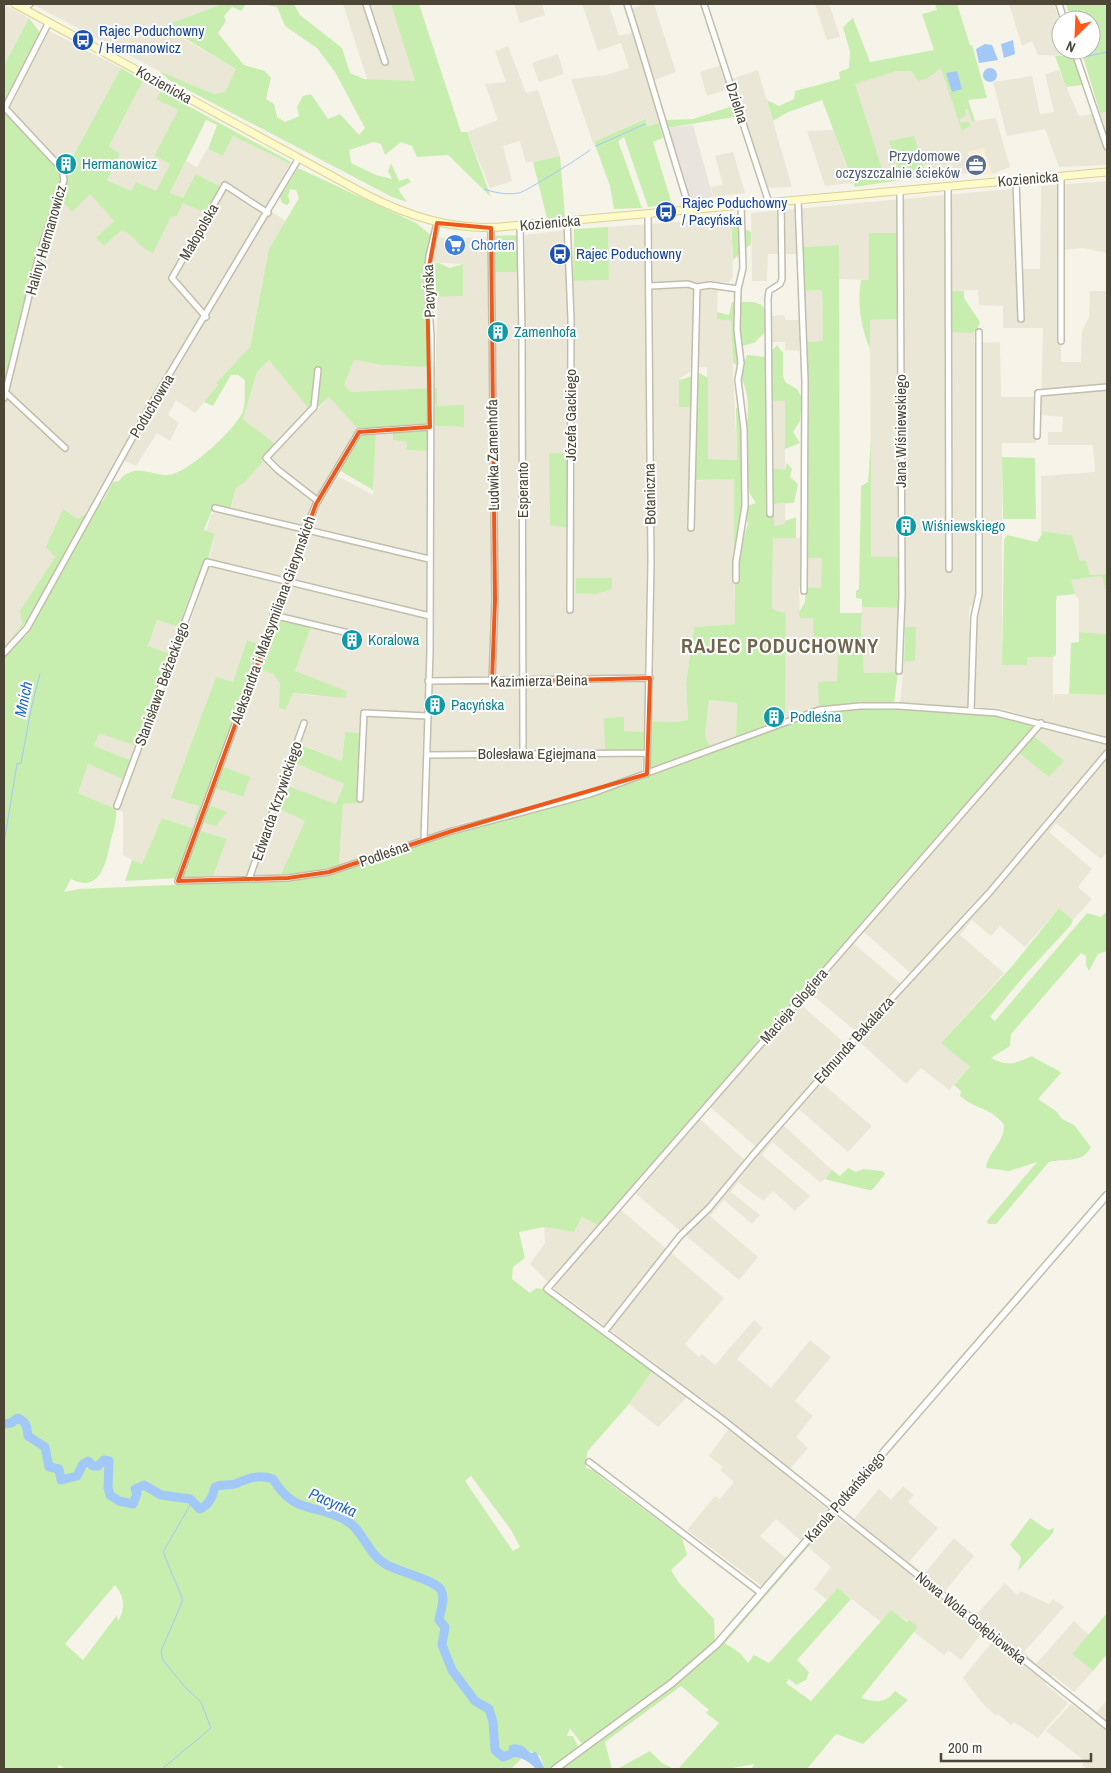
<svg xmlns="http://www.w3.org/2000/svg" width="1111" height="1773" viewBox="0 0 1111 1773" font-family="'Archivo Narrow',sans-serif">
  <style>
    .residential { fill: #eae7d7; fill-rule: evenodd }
    .commercial { fill: #f9eed3 }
    .industrial { fill: #e9e5de }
    .green { fill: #c8eeaf; fill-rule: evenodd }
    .water { fill: #a1c8f7 }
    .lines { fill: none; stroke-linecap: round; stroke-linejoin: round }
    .stream { stroke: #a1c8f7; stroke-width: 1 }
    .river { stroke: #a1c8f7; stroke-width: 9 }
    .minor-casing { stroke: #c3beab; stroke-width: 8 }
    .tertiary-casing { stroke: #c3beab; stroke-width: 9 }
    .secondary-casing { stroke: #dad195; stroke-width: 9 }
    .minor { stroke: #fff; stroke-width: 5 }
    .tertiary { stroke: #fff; stroke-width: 6 }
    .secondary { stroke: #fffaca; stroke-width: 7 }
    .marked { fill: none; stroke: #ed591a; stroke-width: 4; stroke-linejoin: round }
    .labels { text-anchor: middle; stroke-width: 4; stroke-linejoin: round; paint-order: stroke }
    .transit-label { font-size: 15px; fill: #164399; stroke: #fff; text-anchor: start }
    .street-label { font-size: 15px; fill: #4b4636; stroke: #fff }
    .service-label { font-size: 15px; fill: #4e5e75; stroke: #fff; text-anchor: end }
    .culture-label { font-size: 15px; fill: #0d838f; stroke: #fff; text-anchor: start }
    .shop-label { font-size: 15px; fill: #366cbe; stroke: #fff; text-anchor: start }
    .water-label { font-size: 16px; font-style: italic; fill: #2469c2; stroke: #fff }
    .district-label { font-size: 20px; font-weight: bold; letter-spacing: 1px; fill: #6f664d; stroke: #fff }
  </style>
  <rect width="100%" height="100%" fill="#f6f4e9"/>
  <!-- residential -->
  <path class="residential" d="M4 4 29 18 4 65Z
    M32 4H222L151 31 158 38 180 37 236 69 225 92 214 94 159 71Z
    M343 4H391L419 88H370Z
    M514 4H542L545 15 520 23Z
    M582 4H611L609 5 619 36 634 32 657 107 659 123 646 126 644 119 593 143 571 79 606 75 629 68 621 43 598 51Z
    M645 4H654L676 72 654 80 630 9Z
    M815 4H829L840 37 827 40Z
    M1009 4H1054L1061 26V50H1069L1071 56 1038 55 1032 41 1022 46Z
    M49 31 121 68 65 171 9 109Z
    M508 46 526 93 538 90 560 156 526 163 520 141 503 146 512 181 490 188 467 132 498 120 485 84 506 82 495 51Z
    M558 54 564 74 539 82 532 63Z
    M722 65 729 89 707 96 700 72Z
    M958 67 975 121 996 118 1010 167 992 174 983 148 968 152 975 173 927 176 914 137 898 169 883 172 854 84 897 71H912L914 77 928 78 941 68Z
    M758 70 792 187 765 188 732 79Z
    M1059 70 1079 116 1107 112V165L1059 167 1045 129 1007 136 993 82 1032 76 1040 114 1054 112 1045 74Z
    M143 81 161 91 157 99 178 110 154 156 170 164 156 191 131 192 107 179 120 154 109 146Z
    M834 130 852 183 825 186 807 131Z
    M233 136 290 164 267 205 272 212 286 221 269 249 250 347 216 383 218 385 195 413 176 400 168 415 179 423 170 441 157 433 136 466 118 458 90 508 78 520 64 509 55 557 20 611 22 624 4 648V395L57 201 63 202 90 194 115 221 104 246 122 230 131 234 147 251 153 252 171 217 177 216 183 203V199L170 193 186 161 197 167 207 149 223 156Z
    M733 152 745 193 713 197 711 187 723 185 715 156Z
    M1107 181V253L1083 248 1063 250 1061 362H1081L1082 331 1089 317 1090 291H1107V574L1090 575 1086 560 1080 561 1072 535 1041 531V476L1095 472 1093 445H1048V432H1062L1063 417 1041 415 1043 328H1003V306L979 305 978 290 950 291 964 333 975 332 974 343 1000 342 1001 397H1035L1036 443H1002V665H1026V657H1053V706L1054 694 1107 695V852L1101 859 1056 823 1049 832 1092 869 1078 887 1092 899 1073 920 1059 908 1025 947 1000 926 991 936 972 920 960 935 1004 973 941 1043 970 1067 949 1090 921 1068 906 1084 855 1038 858 1033 810 993 853 943 906 988 915 977 863 931 1032 735 1043 727 1052 730V724L1003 709 900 704 904 662 914 661 905 627 899 630 898 672 864 673 861 629 862 607 899 608 871 557 870 320 899 319 869 280 839 279V245L805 247 797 254H768L767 281H752L751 213 1020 188 1022 269H1040L1041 186ZM978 605 975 664H970L969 606Z
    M731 218 733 277 729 282H718L717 318 731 321 737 460 708 459 707 367H692L690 372 679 379V407H690V481L734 478 735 624 694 627 686 683 688 720 674 722 645 721 644 732 624 731 604 718 643 751 642 773 594 789 459 824 391 851 339 866 343 804 358 802 360 733 345 732 342 761 302 745 295 763 345 784 336 805 288 786 279 809 305 821 280 876H213L227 839 163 818 142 865 123 855V812L78 793 88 763 130 761 93 746 99 732 144 748 176 657 148 646 157 620 188 630 207 569 215 535 206 531 211 515 216 511 230 513 236 488 244 483 264 461 274 444 243 419 257 372 269 360 314 413 329 397 359 428 332 473 373 495 376 435 393 433V440L407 442 408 450 432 451 435 426 464 427 437 406V388L351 392 343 385 354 360 382 365 436 367 437 295 463 296V264L431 262 436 237 445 238 446 251 464 250 463 238 488 237 489 272H525V235L567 230 568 281 609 280 608 227ZM310 628 295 671 347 691 314 696 293 693 286 710 279 708 281 683 273 674 253 666 219 766 242 797 215 788 209 805 194 820 199 806 195 737 216 677 233 683 247 640 265 646Z
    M822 290 823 341 799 342V351L785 350V342H772V316L784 315 786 320H805L806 291Z
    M785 400V470H772L773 401Z
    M774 504H785V524L774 526Z
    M773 538H801L800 558H822V588L799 587 800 617 813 618 838 644 837 682 819 709 785 718 786 621 784 613 772 609Z
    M1102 576 1105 588H1107V634L1079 632V600L1074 593 1071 580Z
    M709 700 737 703 736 737 710 746 705 736Z
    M799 1003 847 1045 817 1079 872 1126 848 1152 793 1104 780 1122 832 1170 821 1183 772 1142 762 1155 810 1196 795 1211 773 1191 763 1201 738 1182 731 1192 760 1215 752 1224 724 1200 710 1216 758 1257 739 1280 636 1194 700 1119 749 1164 761 1151 710 1107Z
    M621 1210 724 1298 685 1344 699 1357 702 1354 715 1365 754 1320 763 1328 737 1359 771 1388 810 1340 831 1357 795 1401 813 1416 796 1437 808 1448 785 1475 848 1526 879 1489 891 1500 903 1486 914 1495 908 1502 938 1528 909 1562 924 1574 954 1538 974 1556 945 1591 975 1616 1005 1583 1017 1595 1021 1591 1049 1604 1053 1599 1064 1607 1024 1652 1036 1664 1074 1621 1089 1635 1073 1654 1093 1671 1074 1692 1053 1675 1045 1684 1068 1703 1038 1738 1014 1722 1011 1725 998 1714 996 1716 984 1705 963 1678 991 1643 981 1634 961 1660 948 1650 944 1655 914 1632 918 1627 891 1611 881 1622 838 1588 827 1600 814 1589 831 1567 776 1519 760 1536 787 1559 763 1587 687 1530 715 1496 720 1499 734 1482 720 1470 723 1467 709 1456 732 1424 702 1398 688 1396 658 1427 629 1404 657 1365 554 1288 530 1264 545 1243 544 1227 574 1232 582 1217 605 1228Z
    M1107 1700V1769H1087L1082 1765 1085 1761 1046 1731 1071 1704 1091 1719Z"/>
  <!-- commercial -->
  <path class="commercial" d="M984 148 992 174 976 176 968 152Z
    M445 238H463L464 250 447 251Z"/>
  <!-- industrial -->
  <path class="industrial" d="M693 125 713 197 691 200 667 128Z"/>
  <!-- green -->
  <path class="green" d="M222 4H246L241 11 232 7 224 16 226 21 218 33 244 65 265 71 271 78 266 99 274 104 277 117 285 122 299 116 297 107 303 96 311 94 328 119 340 114 359 135 365 128 335 72 317 48 285 26 277 7 263 4H294L300 15 342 48 350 73 364 79 415 81 391 4H419L461 132H467L491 197 448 155 417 157 412 146 401 142 385 155 381 144 374 142 349 150 351 163 376 175 392 179 388 171 391 163 399 181 408 178 411 182 398 189 407 202 392 197 169 80 159 71 214 94 225 92 236 69 181 36 158 38 151 31Z
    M935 4H957L970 45H972L987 98 968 100 975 121H972L967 108 965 110 966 116 959 119 961 123 968 121 971 126 962 130 969 152 941 68 928 78 918 81 911 71H897L855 84 883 172 898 169 889 141 914 136 927 176 855 187 822 100 786 113 773 121 767 100 779 106 794 99 795 91 840 79 839 72 849 68 850 52 843 27 853 18 870 62 934 50 922 14 937 10Z
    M1066 4H1107V112L1100 113 1081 50H1091V20H1071Z
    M29 18 41 34 7 107 65 171 121 68 143 81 109 146 120 154 107 180 131 191 136 182 156 191 170 164 154 156 178 110 156 99 161 91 291 162 290 164 233 136 223 156 208 149 217 125 206 120 170 193 183 198 196 174 221 187 206 213 183 203 177 216 171 217 153 253C141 250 134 235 122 230L104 246 96 238 114 221 90 194 72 212 63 202 57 201 4 395V65Z
    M1055 56H1073L1082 85 1066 87Z
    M733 106 739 120 736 121 734 117 667 128 665 120 693 119Z
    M645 119 647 126 659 123 663 138 653 142 672 204 648 207 624 137 618 141 642 208 614 209 610 186 594 142Z
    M560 156 565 217 547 218 533 162Z
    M298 168 416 223 432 236 426 262 439 263 450 268 463 264V296L426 297 429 367 382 365 354 360 344 385 351 392 429 388V423L358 429 329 397 313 412 320 378 318 367 316 366 310 410 269 360 257 372 243 419 275 444 261 461H264L244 483 236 488 230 510 213 508 204 530 215 534 198 594 191 592 179 627 157 620 148 646 170 654 168 661 158 668 162 675 137 746 99 733 94 746 130 760 123 779 88 764 78 793 116 809C117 824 113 830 110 844 106 864 99 894 71 879L64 892 79 889 282 880 330 875 452 833 592 796 687 762 785 723 831 710 889 709 967 713 999 716 1030 723 1035 726 616 1207 598 1225 582 1217 574 1232 544 1227 519 1232 525 1258 513 1267 512 1279 530 1293 536 1288 544 1289 653 1370 629 1404 587 1452 586 1468 595 1471 602 1478 682 1538 687 1555 671 1570 679 1583 714 1619 715 1643 691 1667 584 1743H581L570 1728 567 1736H573L579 1748 551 1769H545L540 1756 514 1744 508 1755H503L507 1760 513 1756 521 1759 511 1769H66L59 1765 57 1769H4V656L22 637 26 636 37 617 32 615 7 644 22 624 20 611 55 557 46 547 63 509 78 519 103 501 113 482 119 481C133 462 151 475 168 475 186 475 237 428 243 411 246 401 244 390 245 380L238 375H231L213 406 204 402 218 385 216 383 250 347 269 249 299 198 296 190 290 189 288 196 290 202 287 205 282 203 280 197ZM471 1476 511 1530 520 1547 513 1551 465 1481ZM115 1585C124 1596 126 1608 118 1621L117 1615 83 1660 65 1644Z
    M735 215 738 216 740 226 751 232V244L733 260 731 216Z
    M608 227 609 280 573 281 574 229Z
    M869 233H898L900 319 870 320V349C861 327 857 304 861 280H869Z
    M519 235V272H493V236Z
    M839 245 840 613H862L861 629 864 673 898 672 894 703 851 704 819 709 818 682 837 681 838 645 814 644 813 618H800L799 612 805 602 806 587 821 588 822 558H806L803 342 823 341 822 290 806 291V320H803L802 249 804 247Z
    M950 291H964V298L980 322 977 330 972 333 949 332Z
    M732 302H754L762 305 766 313 765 332 754 343 738 347V366L733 363 731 321 717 319V312L729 315Z
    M777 345 783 353V375L785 382 797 389 802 398 800 421 793 432 800 443 785 449V401H769V468L785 470 787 463 792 469 790 477 798 484 794 503 774 504V526L785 524V521L796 517V538H773L772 609 785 613 786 621 785 718 736 737 737 703 709 700 705 736 710 746 651 769 648 765 650 721 674 722 688 720 686 683 694 627 735 624V583L739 580C739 557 741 545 748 524L745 517 747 506 756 503 750 494 746 479 734 558V479L695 480V413L698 372 708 378V459L737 460 736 408H739L742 447C748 426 752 397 741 378V371L747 355 766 357Z
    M693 376 690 407H679V380Z
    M434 388H437V406L464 405V427L435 426Z
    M397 431H427V451L407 450V442L393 440V433Z
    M366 433 376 435 373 490 339 470 358 438Z
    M871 438V557H899V608L862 607V599L856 598V591L859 589 861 486 868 482Z
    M549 453 570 454V528L550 525Z
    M1002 457 1035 458 1036 519H1003Z
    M1041 531 1072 535 1080 561 1086 560 1090 575 1107 574V588L1105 589 1102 576 1071 580 1075 594 1057 596 1056 601V655L1053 657H1027V665H1002L1004 540 1007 535 1037 542 1042 534Z
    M576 578H612V589L596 594 576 593Z
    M275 618 311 627 295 671 347 691 345 698 293 693 286 710 279 708 280 683 273 674 253 667 219 765 250 777 243 797 215 788 209 805 227 812 216 826 194 820 199 806 171 798 216 677 233 682 247 640 265 646Z
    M905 627H916L915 661 904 662Z
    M1079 632 1107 634V695L1069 694 1071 643 1079 642Z
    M624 717V731L644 732 643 751H605L604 718Z
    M345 732 360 733 358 803 343 804 339 866 280 876 305 821 279 809 288 786 336 804 344 784 295 763 301 745 342 761Z
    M1032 735 1064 761 1049 777 1018 752Z
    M162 818 227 839 213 876 125 881 132 860 142 864Z
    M1059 908 1073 920 1071 925 1024 976 990 1017 995 1021 1087 913 1101 917 1107 911V951L1098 954 1089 971 1086 965V956L1081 953 1011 1034 1010 1046 991 1058C1008 1067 1016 1063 1032 1056 1038 1061 1058 1069 1061 1073L1038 1099 1056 1111 1062 1119 1074 1125 1091 1147C1083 1164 1065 1158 1049 1162L996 1224H988L987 1221 1037 1162 1009 1171 986 1168C987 1153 1004 1144 1004 1125 993 1108 974 1109 960 1096L961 1091 954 1085 970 1067 941 1043 1013 965Z
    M848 1168 856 1172 863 1169 883 1171 885 1174 872 1190H868L825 1179 832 1170 840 1176Z
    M833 1514 835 1516 725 1643 740 1653 748 1663 754 1655 769 1663 838 1588 851 1599 797 1660 809 1672 806 1680 796 1685 789 1679 786 1683 811 1701 891 1610 907 1622 909 1620 918 1627 861 1698C876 1702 885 1704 895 1691L908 1700 863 1744 836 1734 807 1769H751L755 1764 727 1769H678L719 1723 706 1713 709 1710 681 1686 605 1742 612 1769H560L691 1672 706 1659Z
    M1030 1518 1048 1530 1054 1528 1053 1533 1018 1571 1021 1557 1010 1545Z
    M1107 1613V1654L1093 1671 1072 1654Z
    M650 1751 662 1763 674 1769H617Z"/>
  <!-- water -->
  <path class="water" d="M1013 40 1015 54 1004 58 1001 44Z
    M985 44 992 45 998 60 979 63 976 49Z
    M983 75a7 7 0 1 1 14 0a7 7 0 1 1-14 0Z
    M957 71 962 89 952 92 946 73Z
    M514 1744 523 1746 531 1753 536 1752 545 1769H536C528 1760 516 1753 505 1760L498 1757 500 1752 508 1755 509 1746Z"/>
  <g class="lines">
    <!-- stream -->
    <path class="stream" d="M1084 57 1107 52
      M596 146 645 124
      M484 189C496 193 507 195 519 193 525 192 583 156 590 150
      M4 843 17 764 21 763 31 709 40 674
      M162 1769 211 1728 201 1702 184 1686 163 1660 161 1651 183 1600 163 1552 192 1502"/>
    <!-- river -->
    <path class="river" d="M4 1424 11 1423 18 1418C27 1422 27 1428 28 1436L45 1447 49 1467 59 1469 61 1480 77 1476 83 1464 88 1461 93 1466H98L104 1460 109 1461 108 1488 110 1495 119 1501 133 1504 137 1494 135 1489 144 1485 161 1495 190 1499 200 1509C209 1505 213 1496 215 1487 221 1484 228 1486 235 1484 249 1478 258 1474 273 1479 294 1515 316 1503 347 1521 364 1531 367 1554 387 1565 400 1572 435 1580 441 1590 446 1598 440 1612 439 1620L445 1627 442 1645 452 1670 475 1701 489 1709 493 1722 495 1750 503 1757 509 1755"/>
    <!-- minor casing -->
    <g class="minor-casing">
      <path id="minor" d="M366 4 385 62
        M627 4C649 72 668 141 690 210
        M704 4 769 203
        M1059 4 1064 20
        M23 8 30 4
        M1074 50 1107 147
        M1016 181 1021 319
        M948 187 949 569
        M798 200 805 381 804 591
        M567 221 571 319 570 610
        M520 225 522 335 523 754
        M491 228 495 600 492 682
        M650 286 688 284 697 287 710 285 738 289
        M206 317 172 278 225 185 268 213
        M1061 341V177
        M318 370 314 407 266 458 278 470 318 501
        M5 392 65 448
        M4 398 39 255 64 180 62 169 5 108 49 22
        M430 427 359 432 316 504 306 529 178 881 288 878 329 872 452 831 590 794 819 710 860 706H899L997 713 1107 741
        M1037 436 1038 393 1107 387
        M215 508 429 559
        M770 514 768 299 769 291 780 284 782 279 781 202
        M691 528 697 287
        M736 580V562L745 506 744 429 738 380 741 363 737 330 738 289 743 268 741 205
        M273 615 357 635
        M4 653 27 628 149 408 299 158
        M899 671 902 596 900 191
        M428 681 650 678
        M971 711 974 617 979 594V332
        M1041 723 547 1289 722 1419 1107 1726
        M427 755 646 753
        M647 774 651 562 648 214
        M360 799 364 713 427 716
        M117 806 207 562 430 616
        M424 840 430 652 431 336 427 278 429 256 437 223
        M249 879 304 723
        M605 1331 680 1236 709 1208 753 1155 867 1025 989 893 1107 753
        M589 1462 761 1593"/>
    </g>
    <!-- tertiary casing -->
    <g class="tertiary-casing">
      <path id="tertiary" d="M555 1769 672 1683 717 1644 1107 1195"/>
    </g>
    <!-- secondary casing -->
    <g class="secondary-casing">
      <path id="secondary" d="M15 4 365 194C408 216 450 230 500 227L1107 172"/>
    </g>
    <!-- minor -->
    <use href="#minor" class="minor"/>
    <!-- tertiary -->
    <use href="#tertiary" class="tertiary"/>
    <!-- secondary -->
    <use href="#secondary" class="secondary"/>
  </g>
  <!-- marked area -->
  <path class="marked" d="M437 223 491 228 495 600 492 682 650 678 647 774 452 831 329 872 288 878 178 881 316 504 359 432 430 427 427 278Z"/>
  <!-- icons -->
  <defs>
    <g id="bus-disc" transform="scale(1.125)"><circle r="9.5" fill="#1a4fb4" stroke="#fff"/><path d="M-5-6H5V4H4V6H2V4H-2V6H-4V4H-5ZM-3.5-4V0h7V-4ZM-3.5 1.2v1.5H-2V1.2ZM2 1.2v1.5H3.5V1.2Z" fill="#fff"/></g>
    <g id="building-disc" transform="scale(1.125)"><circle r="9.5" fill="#0f9aa8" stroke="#fff"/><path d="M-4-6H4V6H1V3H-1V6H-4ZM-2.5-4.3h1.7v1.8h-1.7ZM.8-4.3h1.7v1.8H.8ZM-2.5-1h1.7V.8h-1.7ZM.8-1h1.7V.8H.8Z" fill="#fff"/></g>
    <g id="office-disc" transform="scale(1.125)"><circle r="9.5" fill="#5c6f8a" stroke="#fff"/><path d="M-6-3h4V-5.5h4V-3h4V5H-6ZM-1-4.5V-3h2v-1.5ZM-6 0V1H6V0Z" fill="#fff"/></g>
    <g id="supermarket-disc" transform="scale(1.125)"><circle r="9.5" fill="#3f7fe0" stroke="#fff"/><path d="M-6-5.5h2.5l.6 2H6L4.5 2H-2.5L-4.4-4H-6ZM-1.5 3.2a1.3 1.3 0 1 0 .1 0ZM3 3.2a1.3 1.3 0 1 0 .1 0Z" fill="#fff"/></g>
  </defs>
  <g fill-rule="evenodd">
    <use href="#bus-disc" x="83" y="40"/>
    <use href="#building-disc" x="66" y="164"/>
    <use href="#office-disc" x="976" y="165"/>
    <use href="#bus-disc" x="666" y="212"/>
    <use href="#supermarket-disc" x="455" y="245"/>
    <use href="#bus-disc" x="560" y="254"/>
    <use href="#building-disc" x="498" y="332"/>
    <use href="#building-disc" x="906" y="526"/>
    <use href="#building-disc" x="352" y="640"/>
    <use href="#building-disc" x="435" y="705"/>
    <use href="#building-disc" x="774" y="717"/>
  </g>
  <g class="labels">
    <!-- transit labels -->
    <g class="transit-label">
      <text x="99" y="36">Rajec Poduchowny<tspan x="99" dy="17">/ Hermanowicz</tspan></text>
      <text x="682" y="208">Rajec Poduchowny<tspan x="682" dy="17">/ Pacyńska</tspan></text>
      <text x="576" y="259">Rajec Poduchowny</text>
    </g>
    <!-- street labels -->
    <g class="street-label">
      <text transform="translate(164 85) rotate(29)" y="5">Kozienicka</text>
      <text transform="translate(737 103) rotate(72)" y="5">Dzielna</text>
      <text transform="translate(1028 179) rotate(-5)" y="5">Kozienicka</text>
      <text transform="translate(550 223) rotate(-5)" y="5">Kozienicka</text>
      <text transform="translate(199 232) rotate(-60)" y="5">Małopolska</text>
      <text transform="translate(46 240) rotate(-74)" y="5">Haliny Hermanowicz</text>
      <text transform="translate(429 291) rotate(-92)" y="5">Pacyńska</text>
      <text transform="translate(152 406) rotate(-59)" y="5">Poduchowna</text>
      <text transform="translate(571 415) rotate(-90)" y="5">Józefa Gackiego</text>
      <text transform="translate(901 431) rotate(-90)" y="5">Jana Wiśniewskiego</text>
      <text transform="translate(493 455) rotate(-91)" y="5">Ludwika Zamenhofa</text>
      <text transform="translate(523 490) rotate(-90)" y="5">Esperanto</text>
      <text transform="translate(650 494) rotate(-91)" y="5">Botaniczna</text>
      <text transform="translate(273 620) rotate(-70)" y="5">Aleksandra i Maksymiliana Gierymskich</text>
      <text transform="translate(539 681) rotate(-1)" y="5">Kazimierza Beina</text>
      <text transform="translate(162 684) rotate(-70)" y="5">Stanisława Bełżeckiego</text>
      <text x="537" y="759">Bolesława Egiejmana</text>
      <text transform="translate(277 801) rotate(-71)" y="5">Edwarda Krzywickiego</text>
      <text transform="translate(384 854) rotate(-19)" y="5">Podleśna</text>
      <text transform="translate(794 1006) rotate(-49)" y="5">Macieja Glogiera</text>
      <text transform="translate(854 1040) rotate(-48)" y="5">Edmunda Bakalarza</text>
      <text transform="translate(845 1497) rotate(-49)" y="5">Karola Potkańskiego</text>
      <text transform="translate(971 1618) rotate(39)" y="5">Nowa Wola Gołębiowska</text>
    </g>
    <!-- service labels -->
    <g class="service-label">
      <text x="960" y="161">Przydomowe<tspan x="960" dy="17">oczyszczalnie ścieków</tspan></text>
    </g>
    <!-- culture labels -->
    <g class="culture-label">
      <text x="82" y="169">Hermanowicz</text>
      <text x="514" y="337">Zamenhofa</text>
      <text x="922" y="531">Wiśniewskiego</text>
      <text x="368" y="645">Koralowa</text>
      <text x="451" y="710">Pacyńska</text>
      <text x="790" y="722">Podleśna</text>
    </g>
    <!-- shop labels -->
    <g class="shop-label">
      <text x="471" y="250">Chorten</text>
    </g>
    <!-- water labels -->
    <g class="water-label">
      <text transform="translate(23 699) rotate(-78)" y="6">Mnich</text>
      <text transform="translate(333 1502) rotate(23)" y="6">Pacynka</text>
    </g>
    <!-- district labels -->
    <g class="district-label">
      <text x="780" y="653">RAJEC PODUCHOWNY</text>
    </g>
  </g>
  <!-- border -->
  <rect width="1111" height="1773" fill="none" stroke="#4b4636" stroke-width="10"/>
  <!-- north arrow -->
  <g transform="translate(1076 35) rotate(204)"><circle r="24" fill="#ffffff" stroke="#b7b5af"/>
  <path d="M0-4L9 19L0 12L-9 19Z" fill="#ff5b17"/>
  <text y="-8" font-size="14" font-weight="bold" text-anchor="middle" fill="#4b4636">N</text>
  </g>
  <!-- scale -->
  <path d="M941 1753v8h150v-8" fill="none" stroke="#4b4636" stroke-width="2.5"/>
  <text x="948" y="1753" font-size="15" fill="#4b4636" stroke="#ffffff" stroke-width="4" paint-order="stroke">200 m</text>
</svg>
